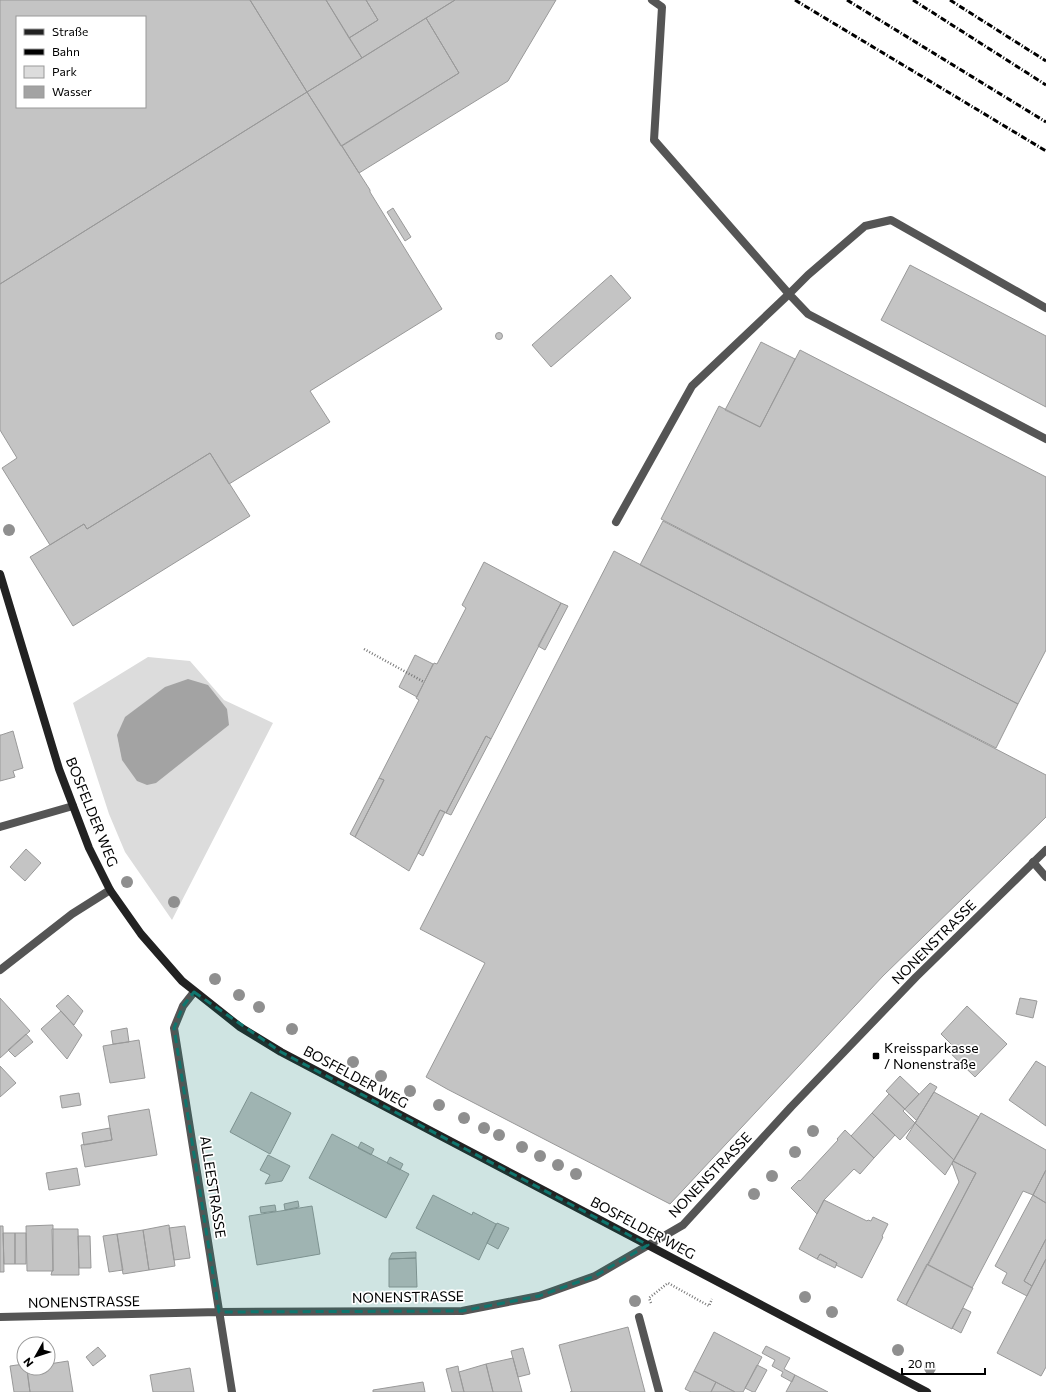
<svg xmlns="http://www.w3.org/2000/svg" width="1046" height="1392" viewBox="0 0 1046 1392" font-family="Commissioner,sans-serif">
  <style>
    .green { fill: #dcdcdc }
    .water { fill: #a3a3a3 }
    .building { fill: #c4c4c4; stroke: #999; fill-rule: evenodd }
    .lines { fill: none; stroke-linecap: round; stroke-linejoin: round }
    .path { stroke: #777; stroke-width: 2.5; stroke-dasharray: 1 2; stroke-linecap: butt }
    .lane { stroke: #555; stroke-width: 8 }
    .street { stroke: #555; stroke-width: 8 }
    .secondary { stroke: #222; stroke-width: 8 }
    .rail { stroke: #000; stroke-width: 3; stroke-dasharray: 6 2 1 2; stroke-linecap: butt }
    .tree { fill: #8f8f8f }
    .marked { fill: #0f766e; fill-opacity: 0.2; stroke: #0f766e; stroke-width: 3; stroke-dasharray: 8 5; stroke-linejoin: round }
    .poi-dot { fill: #000; stroke: #fff; stroke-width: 1.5 }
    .labels { text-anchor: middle; stroke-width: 3.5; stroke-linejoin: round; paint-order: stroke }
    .street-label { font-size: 14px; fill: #000; stroke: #fff }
    .poi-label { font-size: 14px; fill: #000; stroke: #fff; text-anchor: start }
  </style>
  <rect width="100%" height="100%" fill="#fff"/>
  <!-- green -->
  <path class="green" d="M148 657 190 661 224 700 273 723 172 920 125 852 109 814 73 703Z"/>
  <!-- water -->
  <path class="water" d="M188 679 208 685 227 709 229 725 156 783 147 785 137 781 122 760 117 735 125 717 165 687Z"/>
  <!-- building -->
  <path class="building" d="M0 0H250L307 92 0 284ZM17 17H145V107H17Z
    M250 0H326L362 58 307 92Z
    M326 0H366L378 20 349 38Z
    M366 0H455L362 58 349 38 378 20Z
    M455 0H556L508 81 359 173 342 146 459 73 426 18Z
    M426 18 459 73 341 146 307 92Z
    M307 92 370 190V192L442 309 310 391 330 422 229 484 210 453 87 529 84 524 50 545 2 468 17 458 0 430V284Z
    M393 208 411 237 405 241 387 212Z
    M910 265 1046 336V407L881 320Z
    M611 275 631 298 551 367 532 345Z
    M495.5 336a3.5 3.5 0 1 1 7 0a3.5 3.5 0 1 1-7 0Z
    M761 342 795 359 760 427 725 410Z
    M800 350 1046 477V650L1018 704 661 519 719 406 760 427Z
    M210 453 250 516 73 626 30 557 84 524 87 529Z
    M663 521 1018 704 996 748 640 565Z
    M614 551 1046 775V817L883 976 670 1204 447 1089 426 1077 485 963 420 929Z
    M484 562 561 603 491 739 486 736 446 813 440 810 409 871 355 837 384 780 379 778 419 700 416 698 434 663 437 664 466 608 462 605Z
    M561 603 568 606 545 650 538 646Z
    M415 655 433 664 417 697 399 687Z
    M13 731 23 768 13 771 15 777 0 781V735H1Z
    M486 736 491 739 451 815 446 813Z
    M379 778 384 780 355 837 350 834Z
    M440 810 445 812 423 856 418 853Z
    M26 849 41 863 25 881 10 867Z
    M68 995 83 1011 74 1025 56 1006Z
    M0 998 30 1031 0 1058Z
    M1020 998 1037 1001 1033 1018 1016 1014Z
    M967 1006 1007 1044 975 1077 947 1050 952 1045 941 1034Z
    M61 1011 82 1035 67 1059 41 1029Z
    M127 1028 129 1042 113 1044 111 1031Z
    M26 1034 33 1042 15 1057 8 1050Z
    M139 1040 145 1078 110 1083 103 1046Z
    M1036 1061 1046 1067V1126L1009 1100Z
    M0 1066 16 1083 0 1097Z
    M900 1076 919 1094 905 1109 886 1091Z
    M930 1083 937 1087 915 1123 903 1111Z
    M251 1092 291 1113 270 1154 230 1132Z
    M934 1092 979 1117 954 1160 915 1123Z
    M79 1093 81 1105 62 1108 60 1096Z
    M889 1094 917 1121 900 1140 872 1113Z
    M149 1109 157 1155 85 1167 81 1145 112 1140 108 1116Z
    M872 1113 895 1135 874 1158 851 1136Z
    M981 1113 1046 1150V1170L1033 1195 1023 1191 972 1288 928 1265 976 1173 953 1161Z
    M915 1123 954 1160 945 1175 906 1138Z
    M110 1128 112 1140 84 1145 82 1133Z
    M845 1130 874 1158 860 1174 854 1169 824 1200 817 1214 791 1188 799 1180 800 1181 838 1140 837 1139Z
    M332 1134 409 1174 386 1218 309 1178Z
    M361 1142 374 1149 371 1155 358 1148Z
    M268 1155 290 1166 282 1181 265 1184 270 1175 260 1170Z
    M390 1157 403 1164 400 1170 387 1163Z
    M953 1161 976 1173 906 1305 897 1300 959 1182 952 1163Z
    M77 1168 80 1185 49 1190 46 1173Z
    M1046 1170V1203L1033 1195Z
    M433 1195 472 1215 473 1212 496 1224 479 1260 416 1228Z
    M1033 1195 1046 1203V1239L1024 1281 1032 1286 1027 1296 1002 1283 1007 1273 995 1266Z
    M824 1200 867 1221 868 1220 871 1221 873 1217 888 1224 882 1236 883 1237 862 1278 836 1265 837 1263 820 1254 817 1259 799 1249Z
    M298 1201 299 1207 285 1210 284 1204Z
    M275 1205 276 1211 261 1213 260 1207Z
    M312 1206 320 1254 257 1265 249 1216Z
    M497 1223 509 1228 498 1249 487 1243Z
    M53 1225V1271H27L26 1226Z
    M169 1225 175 1266 149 1270 143 1230Z
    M0 1226H3L4 1272H0Z
    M185 1226 190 1258 174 1260 169 1228Z
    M52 1229H78L79 1275H51L52 1271H53Z
    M143 1230 149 1270 123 1274 117 1234Z
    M3 1233H15V1264H4Z
    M15 1233H26V1264H15Z
    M117 1234 123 1270 109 1272 103 1236Z
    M78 1236H90L91 1268H79Z
    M1046 1239V1259L1032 1286 1024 1281Z
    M416 1252V1258L389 1259 392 1253Z
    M820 1254 837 1263 835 1268 817 1259Z
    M416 1258 417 1287H389V1259Z
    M1046 1259V1367L1041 1376 997 1353Z
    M927 1264 973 1288 952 1329 906 1305Z
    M963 1308 971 1312 961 1333 952 1328Z
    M628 1327 645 1392H570H572L559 1345Z
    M714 1332 762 1357 743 1392H735L694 1371Z
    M766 1346 790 1358 784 1369 795 1375 792 1382 781 1376 783 1372 772 1366 775 1360 762 1353Z
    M98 1347 106 1356 93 1366 86 1357Z
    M523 1348 530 1374 518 1377 511 1351Z
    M513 1358 522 1392H493L486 1364Z
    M68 1361 73 1392H30L27 1370 48 1368 49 1364Z
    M24 1364V1368H29V1370H27L30 1392H14L10 1366Z
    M486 1364 493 1392H464L459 1372Z
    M757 1365 767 1370 755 1392H753L745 1388Z
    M458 1366 459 1372 464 1392H452L446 1369Z
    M190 1368 194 1392H153L150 1375Z
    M694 1371 716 1382 711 1392H691L685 1389Z
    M795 1375 828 1392H786Z
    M423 1382 425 1392H373V1390Z
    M716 1382 735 1392H711Z"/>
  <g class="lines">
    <!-- path -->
    <path class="path" d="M364 649 424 682
      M651 1303 649 1298 668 1283 709 1306 712 1299"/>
    <!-- lane -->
    <path class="lane" d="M652 0 662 7 654 140 789 294 808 314 1046 439
      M616 522 692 386 789 294 808 275 865 226 891 220 1046 308
      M0 827 73 806
      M1033 862 1046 877"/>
    <!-- street -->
    <path class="street" d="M0 970 72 914 110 890
      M194 992 183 1006 174 1028 232 1392
      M0 1317 219 1312 462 1311 539 1296 595 1276 683 1225 791 1107 916 977 1046 850
      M639 1317 659 1392"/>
    <!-- secondary -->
    <path class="secondary" d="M0 574 59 769 89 848 110 890 141 934 182 981 240 1027 281 1052 927 1392"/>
    <!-- rail -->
    <path class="rail" d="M795 0 1046 151
      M847 0 1046 122
      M913 0 1046 85
      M950 0 1046 61"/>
  </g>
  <!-- trees -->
  <g class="tree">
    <circle cx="9" cy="530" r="6"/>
    <circle cx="127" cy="882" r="6"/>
    <circle cx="174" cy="902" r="6"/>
    <circle cx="215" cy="979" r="6"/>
    <circle cx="239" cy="995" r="6"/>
    <circle cx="259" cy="1007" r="6"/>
    <circle cx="292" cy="1029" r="6"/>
    <circle cx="353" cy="1062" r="6"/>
    <circle cx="381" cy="1076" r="6"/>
    <circle cx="410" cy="1091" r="6"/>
    <circle cx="439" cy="1105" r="6"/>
    <circle cx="464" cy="1118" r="6"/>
    <circle cx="484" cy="1128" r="6"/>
    <circle cx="813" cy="1131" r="6"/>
    <circle cx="499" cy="1135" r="6"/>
    <circle cx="522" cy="1147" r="6"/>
    <circle cx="795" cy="1152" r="6"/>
    <circle cx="540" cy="1156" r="6"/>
    <circle cx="558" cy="1165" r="6"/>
    <circle cx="576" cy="1174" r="6"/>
    <circle cx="772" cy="1176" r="6"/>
    <circle cx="754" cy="1194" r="6"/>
    <circle cx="805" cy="1297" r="6"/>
    <circle cx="635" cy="1301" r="6"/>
    <circle cx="832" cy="1312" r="6"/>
    <circle cx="898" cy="1350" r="6"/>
    <circle cx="930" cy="1368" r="6"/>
  </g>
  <!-- marked area -->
  <path class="marked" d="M194 992 281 1052 648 1245 595 1276 539 1296 462 1311 219 1312 174 1028 183 1006Z"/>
  <!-- markers -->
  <rect class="poi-dot" x="872" y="1052" width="8" height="8" rx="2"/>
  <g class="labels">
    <!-- street labels -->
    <g class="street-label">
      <text transform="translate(92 812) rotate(68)" y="5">BOSFELDER WEG</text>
      <text transform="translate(934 942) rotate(-45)" y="5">NONENSTRASSE</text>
      <text transform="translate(356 1077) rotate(28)" y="5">BOSFELDER WEG</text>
      <text transform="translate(710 1175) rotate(-46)" y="5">NONENSTRASSE</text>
      <text transform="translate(213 1187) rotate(81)" y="5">ALLEESTRASSE</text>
      <text transform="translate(643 1228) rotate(28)" y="5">BOSFELDER WEG</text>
      <text transform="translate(408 1297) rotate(-1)" y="5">NONENSTRASSE</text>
      <text transform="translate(84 1302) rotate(-1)" y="5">NONENSTRASSE</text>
    </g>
    <!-- poi labels -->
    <g class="poi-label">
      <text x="884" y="1053">Kreissparkasse<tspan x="884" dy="16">/ Nonenstraße</tspan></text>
    </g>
  </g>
  <!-- legend -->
  <rect x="16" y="16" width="130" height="92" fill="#ffffff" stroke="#999999"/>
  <rect x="24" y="29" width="20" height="6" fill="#222222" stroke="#999999"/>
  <text x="52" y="36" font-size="12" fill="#000000">Straße</text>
  <rect x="24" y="49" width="20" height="6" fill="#000000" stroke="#999999"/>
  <text x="52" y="56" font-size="12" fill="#000000">Bahn</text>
  <rect x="24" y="66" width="20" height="12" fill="#dcdcdc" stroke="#999999"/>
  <text x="52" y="76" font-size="12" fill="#000000">Park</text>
  <rect x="24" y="86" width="20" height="12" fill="#a3a3a3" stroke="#999999"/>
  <text x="52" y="96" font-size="12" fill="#000000">Wasser</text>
  <!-- north arrow -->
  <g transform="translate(36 1356) rotate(231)"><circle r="19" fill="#ffffff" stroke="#999999"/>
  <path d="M0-3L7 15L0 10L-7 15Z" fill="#000000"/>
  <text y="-6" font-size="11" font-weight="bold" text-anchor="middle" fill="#000000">N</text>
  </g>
  <!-- scale -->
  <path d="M902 1368v6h83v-6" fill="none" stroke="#000000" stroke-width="2"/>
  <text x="908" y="1368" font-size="12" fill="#000000" stroke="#ffffff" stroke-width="3" paint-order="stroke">20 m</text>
</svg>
